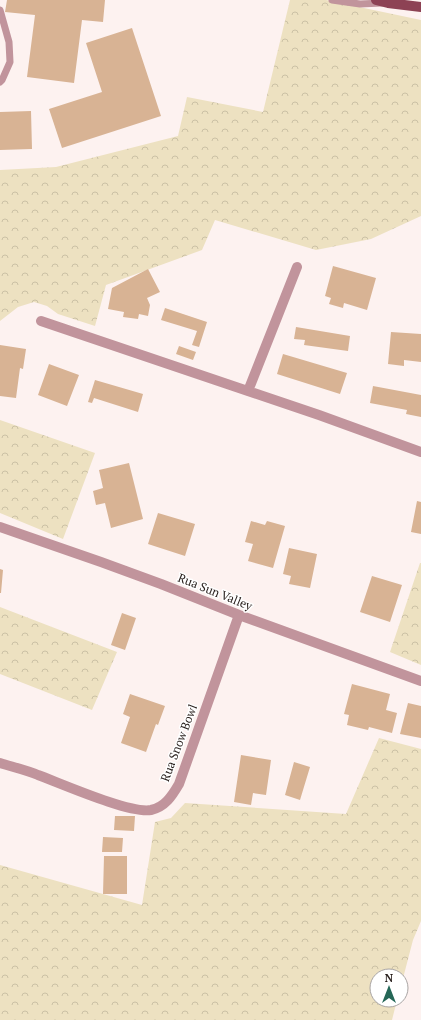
<svg xmlns="http://www.w3.org/2000/svg" width="421" height="1020" viewBox="0 0 421 1020" font-family="'PT Serif',serif">
  <style>
    .forest { fill: url(#forest-crowns) }
    .building { fill: #d8b394 }
    .lines { fill: none; stroke-linecap: round; stroke-linejoin: round }
    .service { stroke: #c1949c; stroke-width: 7 }
    .minor { stroke: #c1949c; stroke-width: 10 }
    .primary { stroke: #8d4254; stroke-width: 10 }
    .labels { text-anchor: middle; stroke-width: 3; stroke-linejoin: round; paint-order: stroke }
    .street-label { font-size: 12px; fill: #271e1b; stroke: #fff }
  </style>
  <defs>
    <pattern id="forest-crowns" width="20" height="18" patternUnits="userSpaceOnUse"><rect width="20" height="18" fill="#ede1c1"/><path d="M2 6a3 3 0 1 1 6 0M12 15a3 3 0 1 1 6 0" fill="none" stroke="#cbc1a5"/></pattern>
  </defs>
  <rect width="100%" height="100%" fill="#fdf2f0"/>
  <!-- forest -->
  <path class="forest" d="M290 0H326L421 20V216L371 239 316 250 215 220 202 250 106 285 95 326 58 314 47 306 34 302 18 307 0 321V170L56 167 178 136 187 97 263 112Z
    M0 420 95 453 63 539 0 513Z
    M420 563H421V665L390 652Z
    M0 607 117 652 92 710 0 674Z
    M379 738 421 749V921L413 940 401 986V976H377V1000H397L392 1020H0V865L142 905 155 822 171 818 185 803 346 814Z"/>
  <!-- building -->
  <path class="building" d="M7 0H105L103 22 82 20 74 83 27 77 35 15 5 12Z
    M132 28 161 116 62 148 49 109 102 92 86 43Z
    M31 111 32 149 0 150V112Z
    M333 266 376 278 367 310 344 303 343 308 329 304 331 298 325 296Z
    M148 269 160 292 147 298 150 305 148 316 139 314 138 319 123 317 124 312 108 309 112 288Z
    M165 308 207 322 199 347 192 345 197 331 161 320Z
    M296 327 350 336 348 351 304 345 305 340 294 339Z
    M391 332 421 334V362L404 360V366L388 364Z
    M0 345 26 349 23 369 20 368 16 398 0 396Z
    M179 346 196 352 193 360 176 354Z
    M283 354 347 373 340 394 277 374Z
    M49 364 79 375 67 406 38 395Z
    M95 380 143 394 138 412 94 398 92 403 88 402Z
    M373 386 421 395V417L406 414 407 410 370 403Z
    M129 463 143 519 111 528 105 503 96 505 93 491 103 488 99 470Z
    M417 501 421 502V534L411 532Z
    M158 513 195 524 185 556 148 544Z
    M251 521 265 525 267 521 285 526 273 568 248 561 253 544 245 542Z
    M289 548 317 554 310 588 289 584 291 576 283 574Z
    M0 569 3 570 1 593H0Z
    M372 576 402 585 390 622 360 612Z
    M122 613 136 618 125 650 111 645Z
    M352 684 390 694 386 710 397 713 392 733 369 727 368 730 347 725 349 715 344 714Z
    M130 694 165 706 158 725 156 724 146 752 121 743 130 717 123 714Z
    M408 703 421 706V738L400 734Z
    M241 755 271 760 266 795 253 793 251 805 234 802Z
    M294 762 310 767 300 800 285 795Z
    M115 816H135L134 831 114 830Z
    M103 837 123 838 122 852H102Z
    M104 856H127V894H103Z"/>
  <g class="lines">
    <!-- service -->
    <path class="service" d="M332 0 360 4 382 3
      M0 10 9 42 10 62 2 80 0 82"/>
    <!-- minor -->
    <path class="minor" d="M41 321 319 415 421 452
      M248 391 297 267
      M0 527 101 562 161 584 239 615 421 681
      M0 763C13 767 26 770 38 775 60 783 130 814 151 810 165 807 172 796 179 784L239 615"/>
    <!-- primary -->
    <path class="primary" d="M376 0 388 3 421 7"/>
  </g>
  <g class="labels">
    <!-- street labels -->
    <g class="street-label">
      <text transform="translate(215 592) rotate(22)" y="4">Rua Sun Valley</text>
      <text transform="translate(179 743) rotate(-69)" y="4">Rua Snow Bowl</text>
    </g>
  </g>
  <!-- north arrow -->
  <g transform="translate(389 988)"><circle r="19" fill="#ffffff" stroke="#a9a5a4"/>
  <path d="M0-3L7 15L0 10L-7 15Z" fill="#256757"/>
  <text y="-6" font-size="11" font-weight="bold" text-anchor="middle" fill="#271e1b">N</text>
  </g>
</svg>
